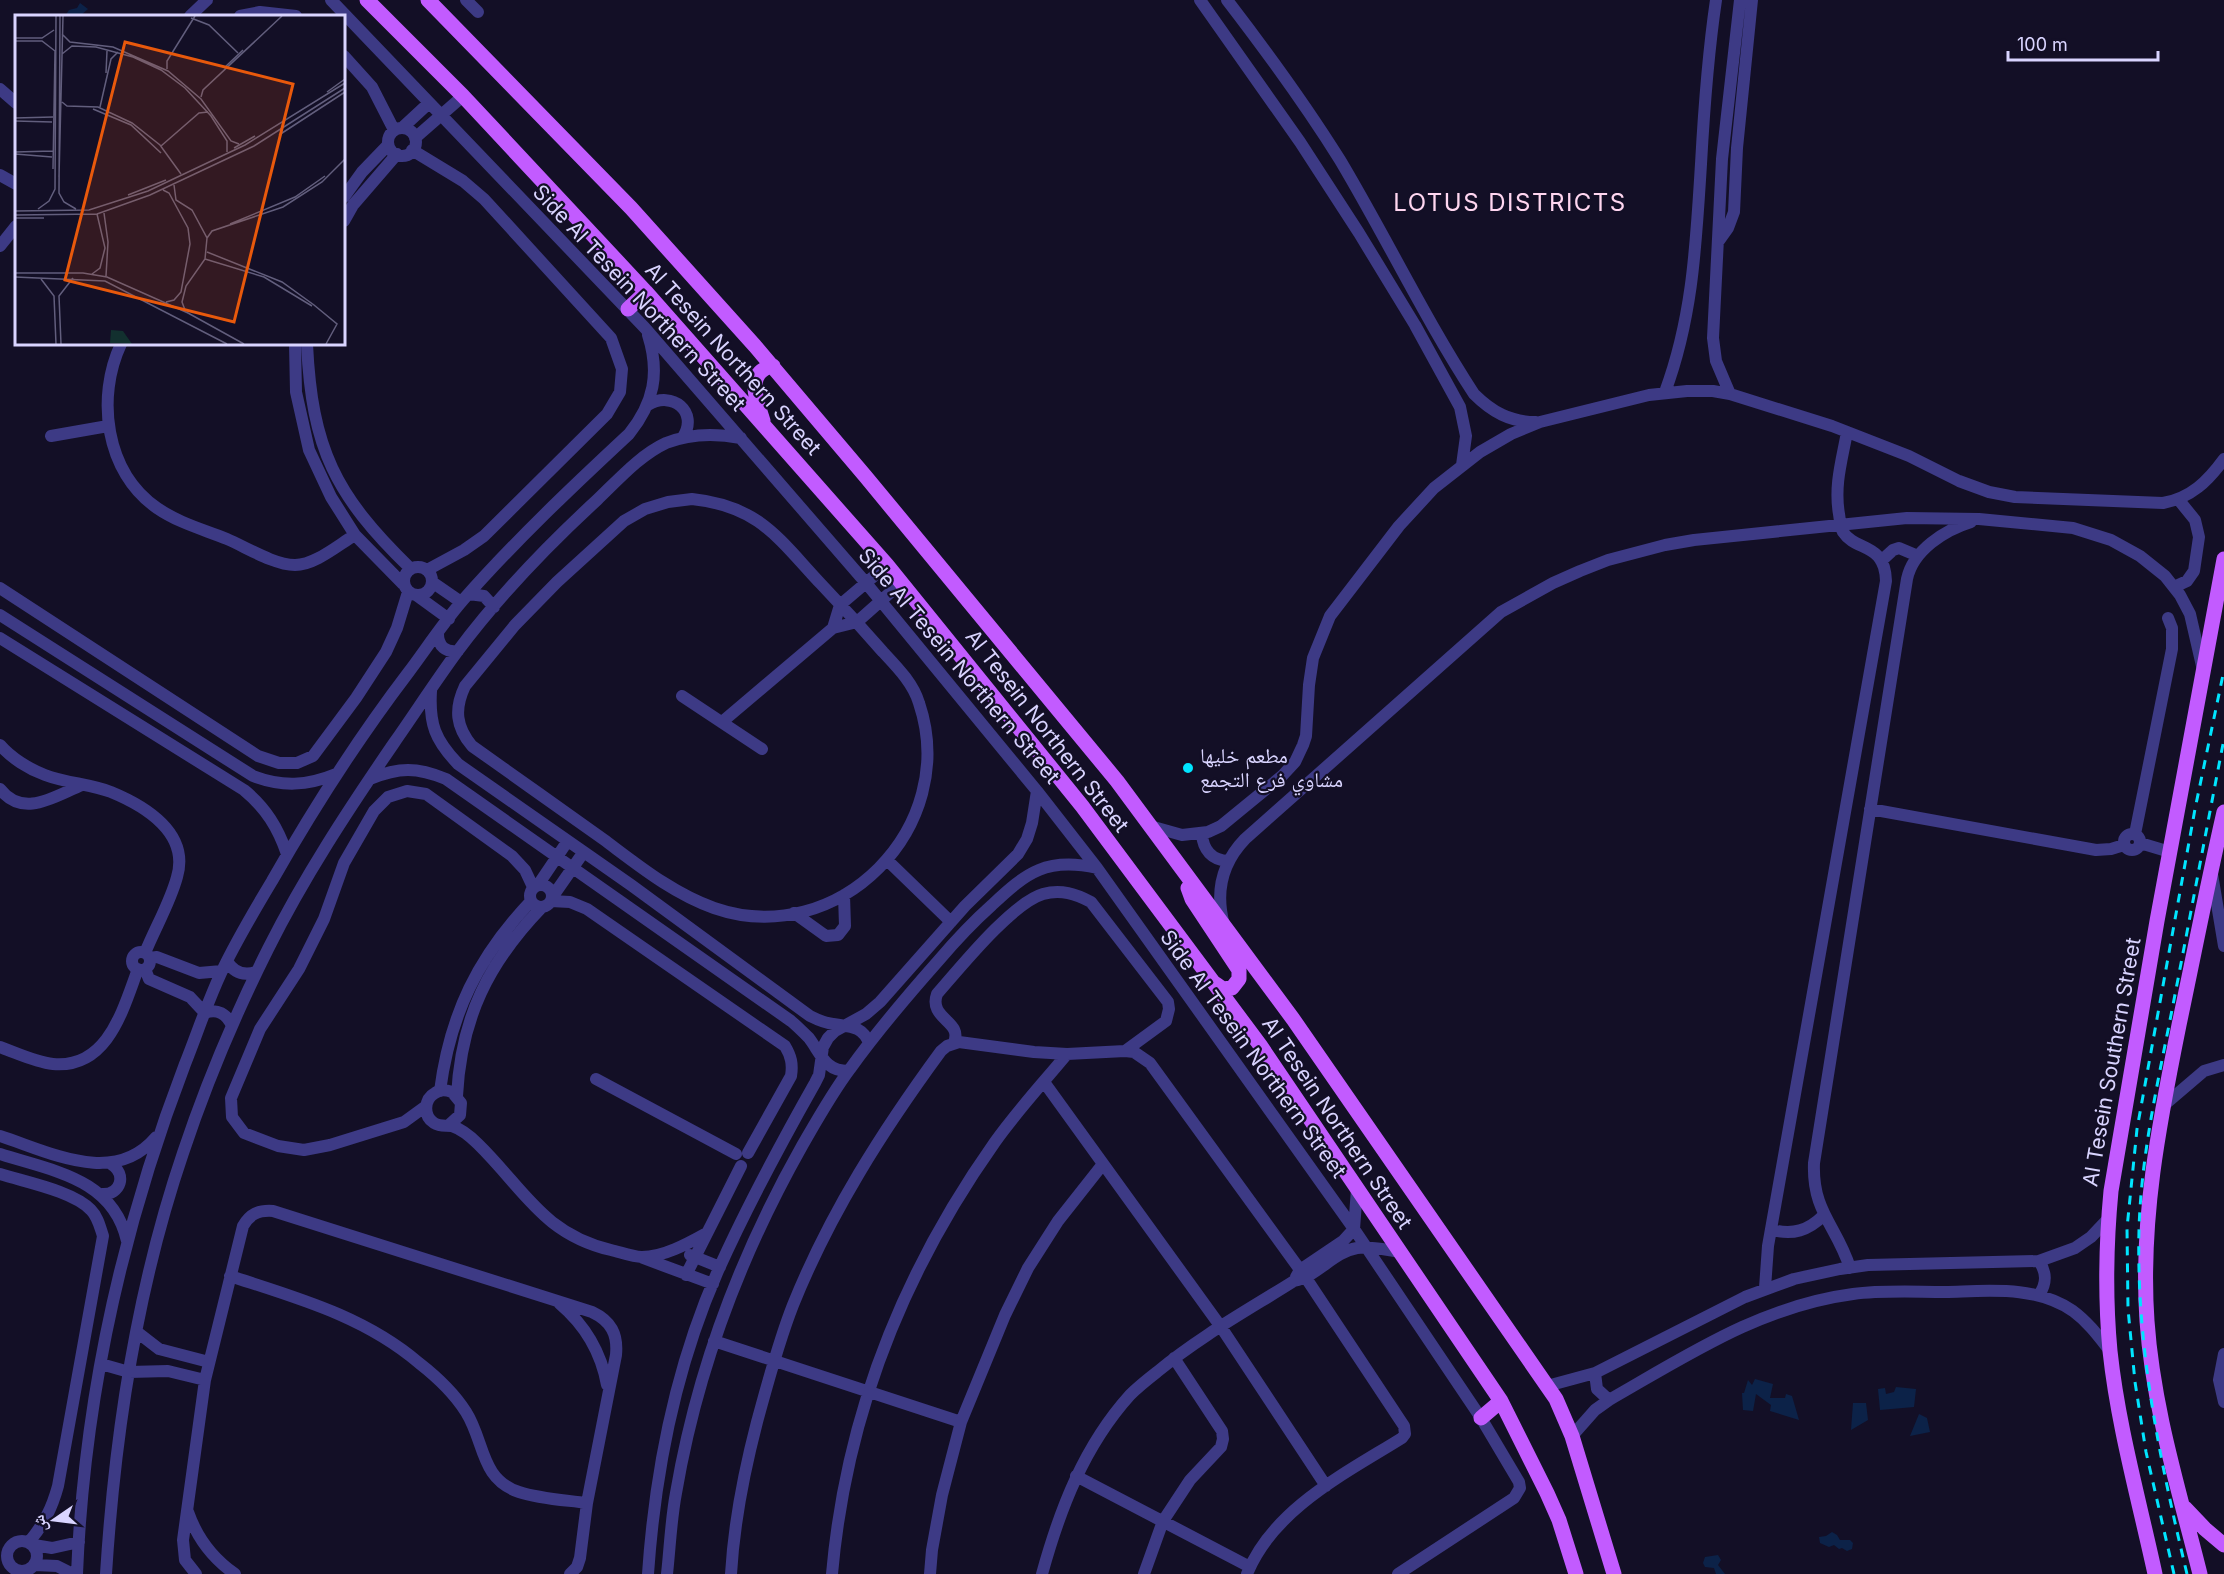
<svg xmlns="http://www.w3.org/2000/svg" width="2224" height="1574" viewBox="0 0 2224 1574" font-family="Inter,'Noto Naskh Arabic',sans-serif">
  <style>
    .water { fill: #0c2248 }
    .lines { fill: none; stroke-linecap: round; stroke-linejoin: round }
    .minor { stroke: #3d3a85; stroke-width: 12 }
    .major { stroke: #c25bff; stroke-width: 15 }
    .rail { stroke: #00e5ff; stroke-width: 3; stroke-dasharray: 9 8; stroke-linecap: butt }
    .poi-dot { fill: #00e5ff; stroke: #130f26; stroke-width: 2 }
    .labels { text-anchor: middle; stroke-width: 4.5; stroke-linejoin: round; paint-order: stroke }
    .street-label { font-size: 21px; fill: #d9d4ff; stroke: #130f26 }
    .poi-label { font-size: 21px; fill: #d9d4ff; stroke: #130f26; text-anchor: start }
    .quarter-label { font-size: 24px; letter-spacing: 1.5px; fill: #ffd6f0; stroke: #130f26 }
    .inset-road { fill: none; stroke: #625e7d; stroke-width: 1.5 }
    .view { fill: #e8590c; fill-opacity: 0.15; stroke: #e8590c; stroke-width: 3 }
    .inset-edge { fill: none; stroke: #d9d4ff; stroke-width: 3 }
  </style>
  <rect width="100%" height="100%" fill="#130f26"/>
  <!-- water -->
  <path class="water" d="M80 3 88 9 80 16H65L69 10 77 8Z
    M1755 1379 1773 1384 1770 1398H1785L1786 1394 1792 1396 1799 1420 1770 1411 1771 1405 1756 1394 1753 1411 1743 1410 1742 1393H1744L1748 1380 1752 1385Z
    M1896 1387 1916 1389 1914 1407 1880 1410 1878 1389 1885 1388 1886 1394 1894 1392Z
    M1853 1403H1866L1868 1420 1851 1430Z
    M1919 1414 1927 1418 1930 1432 1910 1436Z
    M1832 1532 1837 1535 1840 1540H1850L1853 1543 1852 1549 1847 1551 1842 1548 1839 1549 1834 1545 1829 1547 1820 1543 1819 1537 1826 1536Z
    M1718 1555 1721 1560 1718 1565 1725 1574H1716L1714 1568 1705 1567 1703 1563 1705 1557Z"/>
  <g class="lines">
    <!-- minor -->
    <path class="minor" d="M331 0 645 328 866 583 1037 791 1097 868 1354 1229 1481 1418 1519 1482 1520 1488 1514 1498 1398 1574
      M466 0 478 12
      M1200 0 1300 142 1359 233 1415 325 1460 407 1466 436 1462 465
      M1227 0C1267 52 1305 104 1340 160 1386 237 1425 319 1474 394 1492 412 1510 422 1536 422
      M190 16 207 0
      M240 16 260 12 296 16
      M344 56 372 87 394 130
      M0 89 16 103
      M402 128 429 103
      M388 142a14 14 0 1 1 28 0a14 14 0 1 1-28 0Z
      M415 138 463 96
      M412 150 463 181 484 199 611 338 622 369 620 392 607 414 484 536 464 550 427 570
      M0 175 16 184
      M344 197 362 172 388 145
      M344 221 353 205 397 154
      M1718 242 1728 228 1734 212 1737 148 1752 0
      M0 246 16 226
      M121 344C96 397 105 472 157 508 179 523 202 529 227 539 246 547 274 565 295 565 315 565 338 545 355 535
      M295 344 296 392 309 450 331 497 355 535 403 584
      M307 344C312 449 335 495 410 568
      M1665 392C1693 317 1696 243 1701 164 1704 109 1708 54 1716 0
      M1730 394 1716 361 1713 338 1722 159 1740 0
      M648 405C672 390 699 412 683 437
      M51 436 108 426
      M692 499C759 506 778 538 821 584 842 606 863 629 883 652 897 667 913 683 919 703 961 827 838 951 714 908 672 893 638 865 603 839 559 808 516 777 472 746 456 727 454 709 465 686L515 625 557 582 624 521 645 509 668 502Z
      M1881 561 1893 550 1899 548 1918 556
      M404 581a14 14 0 1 1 28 0a14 14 0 1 1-28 0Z
      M432 582 461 602
      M2174 587 2187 581 2194 571 2199 537 2195 520 2178 499
      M0 588 258 756 279 763H297L313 756 356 698 386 652 397 628 408 592
      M469 594 484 596 494 607
      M416 595 449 619
      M0 615 253 776C282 787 307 786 336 774
      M833 628 840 605 887 565
      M438 634C438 646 446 653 458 651
      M0 638 244 790C266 808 278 828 287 854
      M431 691C429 724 435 740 458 764L631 885 810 1016C818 1020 825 1023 833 1024 849 1027 862 1025 869 1043
      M682 696 762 749
      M722 722 833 628 857 622 901 583
      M0 745C11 758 29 769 45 775 66 783 90 784 111 792 145 806 190 833 177 877 170 903 155 928 145 953
      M370 779C399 767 417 767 446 779L791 1021C797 1026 803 1032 809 1038 821 1054 825 1071 848 1071
      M0 789C23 819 55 796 82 785
      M1870 809 2096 850 2111 849 2124 845
      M1150 826 1182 835 1208 832 1221 826 1282 776 1295 762 1303 745 1306 736 1309 685 1313 658 1330 616 1399 526 1434 488 1480 452 1511 434 1540 422 1649 395 1687 391H1713L1730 394 1832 426 1909 456 1959 481 1989 492 2015 497 2163 503C2191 498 2208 481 2224 459
      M2124 842a8 8 0 1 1 16 0a8 8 0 1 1-16 0Z
      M1202 834C1203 850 1212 860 1228 861
      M2135 834 2172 649V628L2168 618
      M2140 843 2170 852
      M887 860 951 922
      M2212 874 2224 946
      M530 896a11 11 0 1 1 22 0a11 11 0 1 1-22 0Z
      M538 885 567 842
      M553 896 583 853
      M551 901 570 902 587 909 785 1046C791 1056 793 1064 791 1076L748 1153
      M794 913 826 936 838 935 845 926 844 895
      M1224 925C1215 892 1222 863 1245 839L1501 612 1553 583 1580 571 1608 560 1665 545 1694 540 1907 518 1979 519 2073 528 2111 540 2140 556 2165 576 2180 595 2190 614 2202 666
      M132 961a9 9 0 1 1 18 0a9 9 0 1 1-18 0Z
      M150 958 157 957 199 973 222 971
      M227 961C234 973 244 976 256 972
      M145 969 149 979 190 997 205 1013C217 1008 227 1014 232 1026
      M954 1042C963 1021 928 1019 937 994 959 969 1012 903 1043 894 1061 889 1076 894 1091 902L1168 1002 1169 1009 1166 1021 1125 1051
      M0 1047C17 1053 35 1062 53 1064 108 1069 123 1009 138 969
      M596 1079 736 1154
      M1044 1082 1221 1327 1326 1486
      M440 1091C450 1014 478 957 531 901
      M457 1096C461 1018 488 963 542 907
      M426 1106 404 1122 330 1145 304 1150 278 1146 244 1133 232 1117 231 1098 260 1029 299 969 324 919 344 863 374 811 388 797 407 791 426 794 512 856 525 870 533 887
      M2163 1106 2204 1071 2224 1065
      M449 1125 460 1115 461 1103 452 1092C446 1090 441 1089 435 1093 424 1099 423 1116 434 1123 440 1127 446 1125 452 1126 461 1129 471 1137 478 1144 524 1189 543 1234 611 1250 620 1252 632 1257 642 1257 663 1257 687 1244 705 1234
      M0 1136C50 1152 114 1187 156 1137
      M0 1154C52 1171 113 1178 127 1241
      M0 1174C25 1182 73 1191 91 1210 98 1217 100 1227 103 1236L58 1486C52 1508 44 1524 29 1542
      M102 1194C121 1195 127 1174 111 1164
      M1772 1230C1793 1235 1808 1231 1824 1215
      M690 1255 720 1267
      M643 1258 713 1284
      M2039 1261C2047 1273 2047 1283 2039 1295
      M1850 1268C1837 1226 1812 1212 1814 1163L1907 579C1913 550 1945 530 1971 522
      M686 1275 741 1166
      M230 1276C297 1298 364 1316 419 1363 437 1377 454 1393 466 1412 485 1442 480 1479 519 1492 540 1499 565 1500 587 1503
      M1296 1277 1300 1270 1343 1241 1354 1229 1357 1189
      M1765 1288 1768 1246 1886 581C1885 542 1856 552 1843 532 1840 526 1840 520 1839 514 1834 485 1842 460 1847 432
      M560 1304C586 1326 601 1352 607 1385
      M137 1332 159 1349 209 1362
      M714 1341 961 1422
      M2224 1354 2219 1380 2224 1402
      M101 1364 129 1372 168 1371 205 1380
      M1595 1373 1597 1389 1609 1400
      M1547 1386 1595 1373 1745 1297 1794 1279 1840 1269 1868 1265 2039 1261 2075 1248 2091 1237 2109 1218
      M1572 1436 1595 1410 1609 1400C1688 1355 1761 1306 1853 1294 1883 1290 1915 1292 1945 1292 1988 1291 2035 1285 2073 1311 2088 1322 2099 1337 2110 1351
      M1076 1476 1250 1567
      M188 1512C197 1538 212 1558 235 1574
      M7 1556a15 15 0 1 1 30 0a15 15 0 1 1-30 0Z
      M34 1545 52 1548 79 1542
      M35 1565 57 1566 73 1574
      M77 1574C84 1400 123 1226 185 1064 197 1034 207 1003 221 973 236 941 254 911 272 881 313 809 357 740 408 673 426 649 443 623 463 600 515 541 572 487 629 434 654 403 660 373 648 335
      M106 1574C115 1432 137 1288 183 1153 206 1084 235 1015 268 949 304 877 348 810 394 743 415 713 435 682 457 652 498 597 547 546 597 500 618 480 640 455 666 443 691 433 715 433 741 438
      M196 1574 185 1560 183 1540 205 1380 243 1226C250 1214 258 1210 273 1211L592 1312C611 1321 618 1334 616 1355L587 1503 580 1558 577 1567 570 1574
      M648 1574C655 1472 676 1367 717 1273 746 1208 780 1145 815 1083L819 1075 823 1047 828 1038 835 1031 866 1014 880 1002 965 906 1018 854 1027 839 1032 823 1037 791
      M667 1574C670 1547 671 1519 676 1493 697 1370 741 1254 802 1146 817 1120 832 1093 850 1069 877 1031 908 995 939 960 956 940 973 922 992 905 1027 872 1047 857 1097 868
      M731 1574C734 1522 744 1472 757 1422 768 1382 778 1343 793 1305 830 1213 883 1130 941 1051L947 1046 959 1042 1034 1052 1067 1054 1125 1051 1134 1052 1150 1063 1306 1278 1404 1426 1405 1434 1402 1438C1346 1473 1273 1509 1247 1574
      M832 1574C846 1415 903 1272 995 1142 1017 1111 1043 1083 1067 1054
      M930 1574 932 1550 942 1495 961 1422 1005 1315 1028 1268 1058 1221 1103 1164
      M1042 1574C1060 1509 1084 1446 1130 1395 1138 1387 1148 1379 1157 1372 1199 1337 1248 1310 1294 1281 1318 1276 1333 1252 1357 1248 1370 1246 1386 1250 1400 1252
      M1144 1574 1163 1521 1190 1480 1221 1447 1223 1439 1222 1431 1174 1358"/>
    <!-- major -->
    <path class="major" d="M367 0 463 96 646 292 887 565 1082 806 1260 1045 1501 1401 1547 1493 1559 1520 1576 1574
      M428 0 631 208 755 346 866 477 1117 781 1293 1019 1556 1399 1572 1436 1614 1574
      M628 309 646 292
      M763 421C757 401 744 372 773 366
      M1188 888 1192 899 1239 970V979L1232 988 1223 989 1216 984
      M1481 1418 1501 1401
      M2185 1508 2205 1529 2224 1545
      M2155 1574C2139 1500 2118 1426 2110 1351 2105 1297 2106 1244 2111 1191L2157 921 2224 559
      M2200 1574C2179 1490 2153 1408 2147 1321 2140 1220 2159 1124 2179 1025 2194 954 2208 882 2224 812"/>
    <!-- rail -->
    <path class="rail" d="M2174 1574 2146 1452 2135 1382 2128 1309 2127 1228 2137 1129 2195 809 2224 670
      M2187 1574C2160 1461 2136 1347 2139 1230 2141 1157 2157 1086 2171 1015 2189 923 2206 831 2224 739"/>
  </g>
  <!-- markers -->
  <circle class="poi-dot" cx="1188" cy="768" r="6"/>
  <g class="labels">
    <!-- street labels -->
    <g class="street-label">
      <text transform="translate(639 298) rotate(47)" y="7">Side Al Tesein Northern Street</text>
      <text transform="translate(733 359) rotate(48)" y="7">Al Tesein Northern Street</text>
      <text transform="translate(959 666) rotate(50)" y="7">Side Al Tesein Northern Street</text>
      <text transform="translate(1047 731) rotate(52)" y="7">Al Tesein Northern Street</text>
      <text transform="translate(1253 1054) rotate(54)" y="7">Side Al Tesein Northern Street</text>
      <text transform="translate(2112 1062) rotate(-80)" y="7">Al Tesein Southern Street</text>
      <text transform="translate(1337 1123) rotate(56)" y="7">Al Tesein Northern Street</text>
    </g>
    <!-- poi labels -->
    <g class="poi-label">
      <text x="1200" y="763">مطعم خليها<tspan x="1200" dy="24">مشاوي فرع التجمع</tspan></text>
    </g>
    <!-- quarter labels -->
    <g class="quarter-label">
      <text x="1510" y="211">LOTUS DISTRICTS</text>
    </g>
  </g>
  <!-- overview -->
  <g transform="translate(15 15)">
    <rect width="330" height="330" fill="#130f26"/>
    <path d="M96 315 108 316 117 329 95 328Z" fill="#12302f"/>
    <path class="inset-road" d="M45 1 44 178 49 187 61 194M176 3 194 10 223 38M47 19 55 27 98 32 153 56 186 84 216 126 224 129M0 23H27L39 15M0 26H27L40 36 38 154M47 39 57 31 81 32 118 42 146 55 170 73 196 101 212 126V137M209 53 228 35M152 54V46L180 1M91 58 92 36M312 77 330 64M186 82 188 75 267 1M47 87 52 91 83 92 117 108 145 130 166 159M85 92 96 44 103 37M78 94 116 110 146 138M0 103 38 102M0 106 37 107M264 120 330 77M146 131 184 98 193 97M219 133 240 121M0 137 38 136M0 139 37 142M44 162 48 1M159 170 161 185 177 195 192 223 190 244 171 271 167 287 170 295M148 175 154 178 173 213 175 229 166 277 159 285 151 287M113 180 151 165M23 194 34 186 40 174 41 1M0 196 74 195 133 176 230 130 330 68M89 198 93 227 91 261M0 200 82 199 135 180 239 131 330 73M0 203H29M215 209 280 182 310 161M192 223 197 216 268 192 307 167 330 144M192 237 267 267 299 290 322 309 311 329M190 244 249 262 297 291M0 258H68L92 262 173 298 229 329M77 259 85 253 90 233 82 199M0 262 90 266 212 329M26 264 39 281 41 329M46 329 44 281 58 263"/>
    <path class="view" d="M110 27 278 69 219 307 50 265Z"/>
    <rect width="330" height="330" class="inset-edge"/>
  </g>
  <!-- north arrow -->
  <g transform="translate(54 1520) rotate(256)" stroke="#130f26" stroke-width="4.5" paint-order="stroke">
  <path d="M0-4.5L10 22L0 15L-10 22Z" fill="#d9d4ff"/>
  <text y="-9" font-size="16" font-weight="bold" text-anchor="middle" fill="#d9d4ff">ش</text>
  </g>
  <!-- scale -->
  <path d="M2008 51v9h150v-9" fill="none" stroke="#d9d4ff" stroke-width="3"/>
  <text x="2017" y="51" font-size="18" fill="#d9d4ff" stroke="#130f26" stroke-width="4.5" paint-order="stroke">100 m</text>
</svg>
